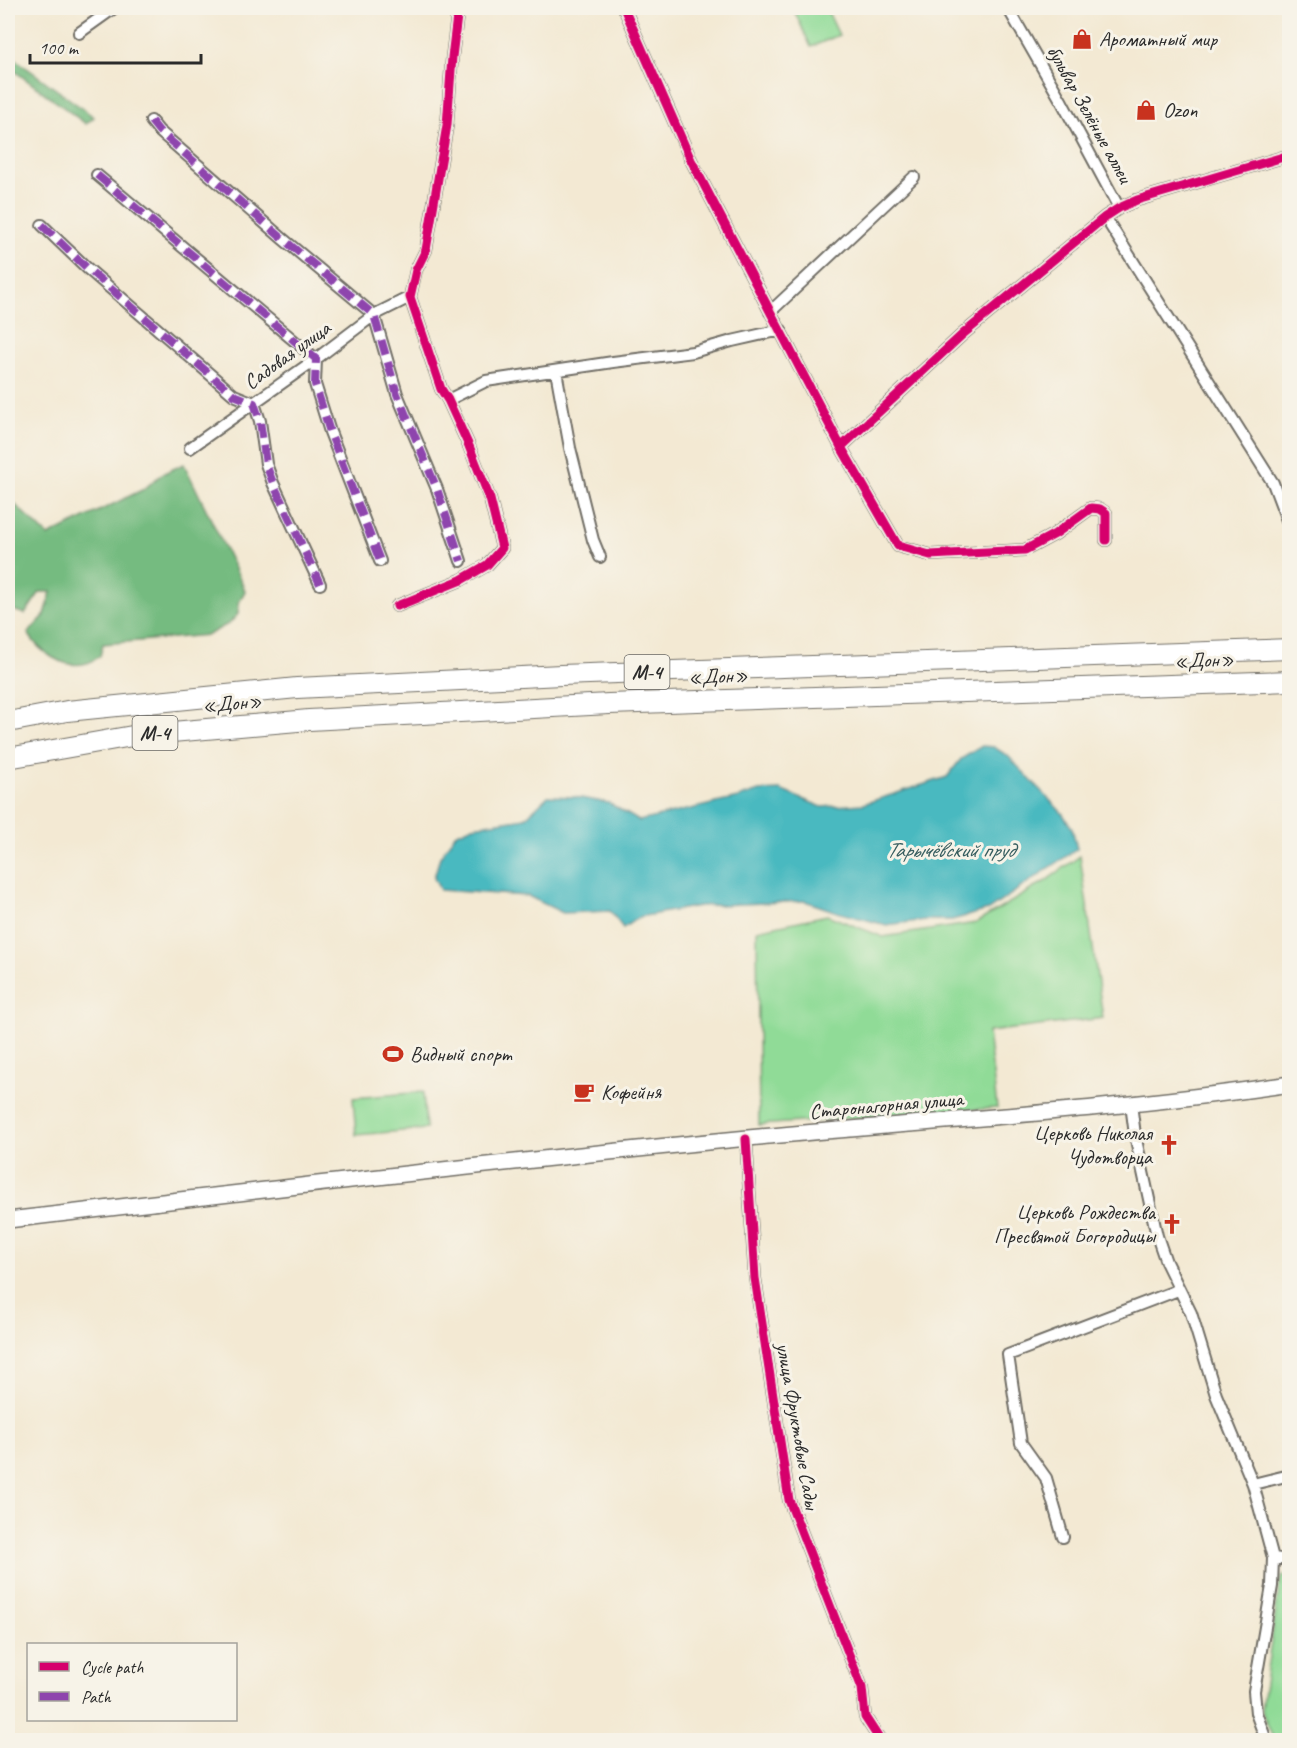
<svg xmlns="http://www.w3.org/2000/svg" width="1297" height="1748" viewBox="0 0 1297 1748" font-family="Caveat,sans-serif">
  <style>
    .green { fill: #90db97; stroke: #5e8361; stroke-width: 1.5 }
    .forest { fill: #74bb80; stroke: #507356; stroke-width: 1.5 }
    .water { fill: #4ab9c0; stroke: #3a7276; stroke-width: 1.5 }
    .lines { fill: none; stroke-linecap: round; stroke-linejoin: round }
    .street-casing { stroke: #716e66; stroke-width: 14 }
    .secondary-casing { stroke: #716e66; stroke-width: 18 }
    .highway-casing { stroke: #716e66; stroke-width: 22 }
    .street { stroke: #fff; stroke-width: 10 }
    .secondary { stroke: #fff; stroke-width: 15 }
    .highway { stroke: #fff; stroke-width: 20 }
    .quiet { stroke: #8e44ad; stroke-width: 8; stroke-dasharray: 15 8; stroke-linecap: butt }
    .cycleway-casing { stroke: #f7f3e8; stroke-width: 13 }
    .cycleway { stroke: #d6006c; stroke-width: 9 }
    .labels { text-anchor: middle; stroke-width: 6; stroke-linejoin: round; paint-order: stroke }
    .shield { fill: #f7f3e8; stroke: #686764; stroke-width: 1.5 }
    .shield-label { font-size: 20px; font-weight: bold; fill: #2b2b2b }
    .poi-label { font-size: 21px; fill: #2b2b2b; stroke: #f7f3e8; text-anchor: start }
    .street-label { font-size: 21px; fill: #2b2b2b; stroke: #f7f3e8 }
    .water-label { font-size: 22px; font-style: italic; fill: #365d5f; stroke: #f7f3e8 }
  </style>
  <rect width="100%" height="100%" fill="#f7f3e8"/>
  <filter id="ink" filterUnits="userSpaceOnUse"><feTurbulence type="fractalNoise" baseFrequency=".0167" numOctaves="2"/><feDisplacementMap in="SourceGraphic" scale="12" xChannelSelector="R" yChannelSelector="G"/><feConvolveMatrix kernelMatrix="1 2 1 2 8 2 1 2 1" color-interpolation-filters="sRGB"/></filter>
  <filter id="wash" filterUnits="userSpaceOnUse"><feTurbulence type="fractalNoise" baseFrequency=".008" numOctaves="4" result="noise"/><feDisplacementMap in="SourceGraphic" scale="24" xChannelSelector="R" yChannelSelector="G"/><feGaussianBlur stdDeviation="1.35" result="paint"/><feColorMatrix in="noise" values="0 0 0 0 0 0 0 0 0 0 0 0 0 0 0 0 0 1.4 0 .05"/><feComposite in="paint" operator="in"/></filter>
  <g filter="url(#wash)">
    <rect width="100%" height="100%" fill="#f3e9d3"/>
    <!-- green -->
    <path class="green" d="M793 8H826L839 35 811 47Z
      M1080 856 1103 1018 988 1032 997 1108 759 1125 757 930 827 915 883 937 976 923 1044 882Z
      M423 1092 426 1129 356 1135 353 1098Z
      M1289 1575V1740H1274L1261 1710 1281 1576Z"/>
    <!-- forest -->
    <path class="forest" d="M8 54 94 117 86 124 8 66Z
      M184 464 240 579 245 591 239 602 238 614 230 623 208 635 103 644 100 656C96 658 92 662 87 663 64 670 39 652 28 633L45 615 51 592H40L25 614 13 610C14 601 15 590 8 584V498L48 536 144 489 162 474Z"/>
    <!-- water -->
    <path class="water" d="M982 746 994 747 1008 756 1062 813 1072 828 1077 849 988 910 952 920H926L886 925 837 912 805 901 699 906 639 917 623 928 610 911 563 913 528 896 440 890 434 878 440 857 455 834 473 826 525 818 548 796 575 797 609 803 639 821 738 798 759 791 780 790 822 807 863 804 947 777 961 759Z"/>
  </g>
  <g filter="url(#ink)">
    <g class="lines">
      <!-- street casing -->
      <g class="street-casing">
        <path id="street" d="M624 8 691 160 841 447 898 546 930 555 1025 550 1055 534 1091 508 1100 509 1106 513V540
          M1008 8 1062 102 1119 208
          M79 33 114 8
          M151 121 159 131 283 239 374 315 397 394 437 489 461 561
          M97 175 316 359 315 384 330 432 380 561
          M1105 217 1273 483 1290 528
          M42 225 88 269 234 395 254 403 260 421 266 464 273 483 320 584
          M770 312 914 177
          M556 371 570 448 593 540 600 557
          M448 400 486 381 613 362 693 352 732 341 781 330
          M841 447 963 334 1105 217 1119 208 1137 200 1290 155
          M190 448 316 359 374 315 410 297
          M397 606 461 580 487 565 502 548 490 499 469 446 448 400 441 389 410 297 416 270 426 250 447 125 452 57 458 8
          M1131 1104 1135 1135 1157 1236 1166 1262 1191 1313 1216 1395 1253 1484 1273 1558 1290 1560
          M746 1139 755 1278 789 1500 862 1688 865 1717 880 1740
          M1253 1484 1290 1475
          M1063 1537 1046 1478 1021 1443 1008 1355 1178 1290
          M1266 1740 1256 1713 1254 1691 1272 1586 1273 1558"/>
      </g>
      <!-- secondary casing -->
      <g class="secondary-casing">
        <path id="secondary" d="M8 1220C254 1191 501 1162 748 1138 929 1121 1110 1111 1290 1084"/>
      </g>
      <!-- highway casing -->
      <g class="highway-casing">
        <path id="highway" d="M8 722 67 711 297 688 561 675 1290 649
          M8 758 138 735 309 720 609 704 1290 681"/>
      </g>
      <!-- street -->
      <use href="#street" class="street"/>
      <!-- secondary -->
      <use href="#secondary" class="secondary"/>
      <!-- highway -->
      <use href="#highway" class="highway"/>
      <!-- quiet -->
      <path class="quiet" d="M151 121 159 131 283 239 374 315 397 394 437 489 461 561
        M97 175 316 359 315 384 330 432 380 561
        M42 225 88 269 234 395 254 403 260 421 266 464 273 483 320 584"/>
      <!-- cycleway casing -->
      <g class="cycleway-casing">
        <path id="cycleway" d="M624 8 691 160 841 447 898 546 930 555 1025 550 1055 534 1091 508 1100 509 1106 513V540
          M841 447 963 334 1105 217 1119 208 1137 200 1290 155
          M397 606 461 580 487 565 502 548 490 499 469 446 448 400 441 389 410 297 416 270 426 250 447 125 452 57 458 8
          M746 1139 755 1278 789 1500 862 1688 865 1717 880 1740"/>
      </g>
      <!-- cycleway -->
      <use href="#cycleway" class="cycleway"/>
    </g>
  </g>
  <!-- icons -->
  <defs>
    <g id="shop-bare" transform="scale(1.62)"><path d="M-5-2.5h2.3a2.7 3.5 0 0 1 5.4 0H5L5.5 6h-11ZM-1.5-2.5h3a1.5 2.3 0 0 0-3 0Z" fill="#c8321e" stroke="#f7f3e8" stroke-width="2.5" paint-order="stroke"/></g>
    <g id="stadium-bare" transform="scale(1.62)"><path d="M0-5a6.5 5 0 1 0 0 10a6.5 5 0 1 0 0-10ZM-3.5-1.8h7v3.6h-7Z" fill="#c8321e" stroke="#f7f3e8" stroke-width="2.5" paint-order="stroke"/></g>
    <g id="cafe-bare" transform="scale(1.62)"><path d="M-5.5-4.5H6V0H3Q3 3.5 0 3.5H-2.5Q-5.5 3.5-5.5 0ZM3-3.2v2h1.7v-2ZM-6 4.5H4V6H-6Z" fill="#c8321e" stroke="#f7f3e8" stroke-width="2.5" paint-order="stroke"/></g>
    <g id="church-bare" transform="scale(1.62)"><path d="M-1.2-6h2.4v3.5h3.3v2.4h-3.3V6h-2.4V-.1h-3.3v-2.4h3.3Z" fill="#c8321e" stroke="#f7f3e8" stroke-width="2.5" paint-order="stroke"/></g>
  </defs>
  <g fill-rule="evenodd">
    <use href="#shop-bare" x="1082" y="39"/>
    <use href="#shop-bare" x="1146" y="110"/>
    <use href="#stadium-bare" x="393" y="1054"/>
    <use href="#cafe-bare" x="584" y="1092"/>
    <use href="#church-bare" x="1169" y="1145"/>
    <use href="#church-bare" x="1172" y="1224"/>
  </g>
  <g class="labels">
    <!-- shield labels -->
    <g class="shield">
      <rect x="624.5" y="655" width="45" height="34" rx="4.5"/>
      <rect x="132.5" y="716" width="45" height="34" rx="4.5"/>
    </g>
    <g class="shield-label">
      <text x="647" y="679">М-4</text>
      <text x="155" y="740">М-4</text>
    </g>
    <!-- poi labels -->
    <g class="poi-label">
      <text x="1099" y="46">Ароматный мир</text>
      <text x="1163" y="117">Ozon</text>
      <text x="410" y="1061">Видный спорт</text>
      <text x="601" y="1099">Кофейня</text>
      <text x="1152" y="1140" text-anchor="end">Церковь Николая<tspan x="1152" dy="24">Чудотворца</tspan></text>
      <text x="1155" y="1219" text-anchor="end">Церковь Рождества<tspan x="1155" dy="24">Пресвятой Богородицы</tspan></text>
    </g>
    <!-- street labels -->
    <g class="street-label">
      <text transform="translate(1090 114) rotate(61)" y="7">бульвар Зелёные аллеи</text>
      <text transform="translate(287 355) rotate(-36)" y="7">Садовая улица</text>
      <text transform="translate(1204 660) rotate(-2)" y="7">«Дон»</text>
      <text transform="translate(718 676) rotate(-2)" y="7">«Дон»</text>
      <text transform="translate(232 703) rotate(-5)" y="7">«Дон»</text>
      <text transform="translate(886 1105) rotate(-5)" y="7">Старонагорная улица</text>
      <text transform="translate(798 1426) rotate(80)" y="7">улица Фруктовые Сады</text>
    </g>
    <!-- water labels -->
    <g class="water-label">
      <text x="950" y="857">Тарычёвский пруд</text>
    </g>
  </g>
  <!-- margin -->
  <rect width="1297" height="1748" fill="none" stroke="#f7f3e8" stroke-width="30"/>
  <!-- legend -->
  <rect x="27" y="1643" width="210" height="78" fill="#f7f3e8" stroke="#a5a39c" stroke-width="1.5"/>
  <rect x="39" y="1662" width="30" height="9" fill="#d6006c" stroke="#a5a39c" stroke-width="1.5"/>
  <text x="81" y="1673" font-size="18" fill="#2b2b2b">Cycle path</text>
  <rect x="39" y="1692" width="30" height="9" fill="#8e44ad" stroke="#a5a39c" stroke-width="1.5"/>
  <text x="81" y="1703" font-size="18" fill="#2b2b2b">Path</text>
  <!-- scale -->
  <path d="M30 54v9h171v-9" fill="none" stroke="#2b2b2b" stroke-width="3"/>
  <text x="39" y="54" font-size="18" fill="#2b2b2b" stroke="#f7f3e8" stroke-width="4.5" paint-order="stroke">100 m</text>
</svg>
